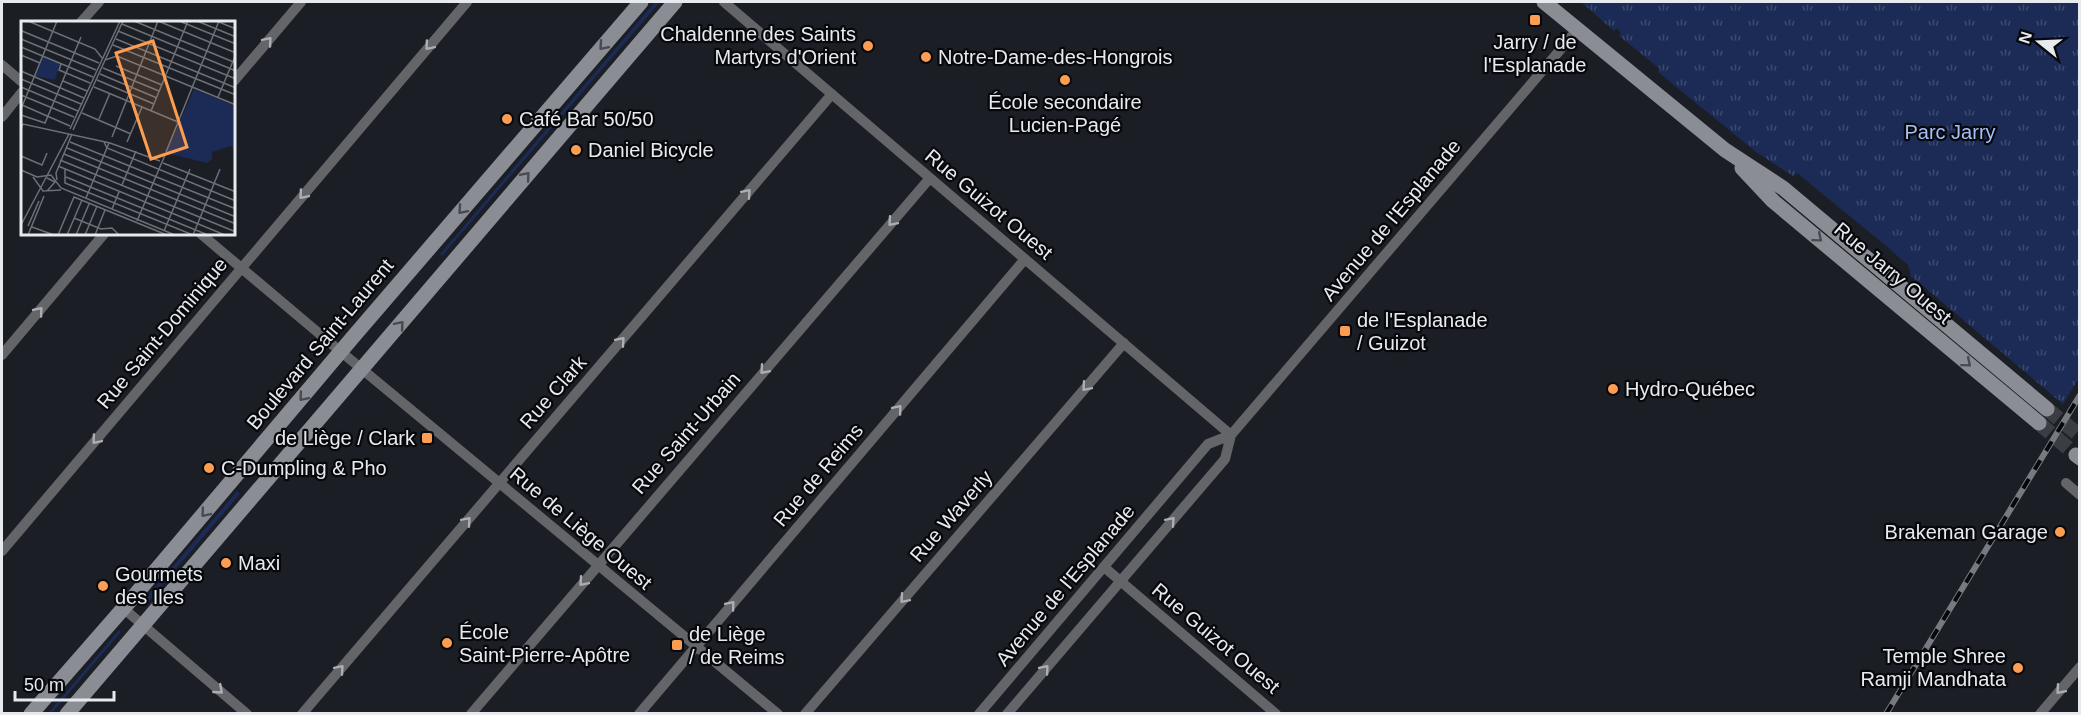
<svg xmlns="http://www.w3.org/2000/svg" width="2081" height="715" viewBox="0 0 2081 715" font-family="Arial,sans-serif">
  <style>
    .grass { fill: #1b2b56 }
    .park { fill: url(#park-tufts) }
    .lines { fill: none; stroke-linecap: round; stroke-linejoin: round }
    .secondary-tunnel { stroke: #3a3d43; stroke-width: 15; stroke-dasharray: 15 8; stroke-linecap: butt }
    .minor { stroke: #636569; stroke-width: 10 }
    .secondary { stroke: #8a8d94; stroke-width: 15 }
    .rail-casing { stroke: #777a80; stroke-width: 6 }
    .rail { stroke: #07080b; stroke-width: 4; stroke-dasharray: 11; stroke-linecap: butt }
    .oneway { stroke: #acaeb3 }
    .oneway2 { stroke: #484a50 }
    .poi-dot { fill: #fc9d52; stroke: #07080b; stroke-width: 2 }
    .labels { text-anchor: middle; stroke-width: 4.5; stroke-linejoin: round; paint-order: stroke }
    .poi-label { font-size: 20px; fill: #e7eaef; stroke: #07080b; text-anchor: start }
    .park-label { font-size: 20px; fill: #a6bffb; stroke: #07080b }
    .street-label { font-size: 20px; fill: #e7eaef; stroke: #07080b }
    .inset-road { fill: none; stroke: #6d7076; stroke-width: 1.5 }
    .view { fill: #fc9d52; fill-opacity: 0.15; stroke: #fc9d52; stroke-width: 3 }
    .inset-edge { fill: none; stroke: #e7eaef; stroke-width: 3 }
  </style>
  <defs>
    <pattern id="park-tufts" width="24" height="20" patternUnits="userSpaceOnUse" patternTransform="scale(1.5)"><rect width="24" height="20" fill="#1b2b56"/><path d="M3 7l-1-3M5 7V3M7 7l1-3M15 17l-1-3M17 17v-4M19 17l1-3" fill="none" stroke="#3c4a6f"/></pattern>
  </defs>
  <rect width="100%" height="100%" fill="#1b1e25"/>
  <!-- grass -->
  <path class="grass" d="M655 2H660L442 256 440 254Z
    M237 491 240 494 147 603 144 600Z
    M119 630 121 632 52 713H48Z"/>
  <!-- park -->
  <path class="park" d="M1581 2H2079L2080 376 2063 404 1911 276 1908 265 1885 245 1797 173 1793 176 1756 152 1658 72 1660 69 1619 36 1621 33 1617 28 1614 31Z"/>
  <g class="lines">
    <!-- secondary-tunnel -->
    <path class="secondary-tunnel" d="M2047 409 2080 436
      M2039 423 2076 455"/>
    <!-- minor -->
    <path class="minor" d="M724 2 1231 435
      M81 22 99 2
      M2 65 22 82
      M234 81 301 2
      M2 117 22 92
      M201 234 328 341 778 714
      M2 355 104 234
      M2066 483 2080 495
      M2 551 467 2
      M1104 567 1276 714
      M123 608 247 714
      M302 714 832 94
      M471 714 930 178
      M639 714 1025 259
      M805 714 1124 343
      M979 714 1208 444 1231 435
      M1007 714 1225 459 1231 435 1578 29
      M2040 714 2080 667"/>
    <!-- secondary -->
    <path class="secondary" d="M1544 2 1725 150 1783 188 2047 409
      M1742 168 1773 201 2039 423
      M2076 455 2080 458
      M31 714 135 595 353 337 641 2
      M67 714 675 2"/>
    <!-- rail casing -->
    <g class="rail-casing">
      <path id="rail" d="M1886 714 2080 395"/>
    </g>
    <!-- rail -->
    <use href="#rail" class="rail"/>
  </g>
  <!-- one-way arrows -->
  <defs><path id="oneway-chevron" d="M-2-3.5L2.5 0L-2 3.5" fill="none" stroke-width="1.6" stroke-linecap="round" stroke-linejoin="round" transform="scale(1.5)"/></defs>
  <g class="oneway">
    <use href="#oneway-chevron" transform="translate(268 41) rotate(-50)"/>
    <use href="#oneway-chevron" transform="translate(429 46) rotate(130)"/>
    <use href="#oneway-chevron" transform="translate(747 193) rotate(-49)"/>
    <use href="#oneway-chevron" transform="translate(303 195) rotate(130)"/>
    <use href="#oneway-chevron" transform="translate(892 222) rotate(131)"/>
    <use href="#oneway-chevron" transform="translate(39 311) rotate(-50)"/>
    <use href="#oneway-chevron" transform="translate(621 341) rotate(-49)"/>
    <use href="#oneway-chevron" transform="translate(764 370) rotate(131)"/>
    <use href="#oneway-chevron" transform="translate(1086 387) rotate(131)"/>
    <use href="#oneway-chevron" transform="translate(898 409) rotate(-50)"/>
    <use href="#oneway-chevron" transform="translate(96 440) rotate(130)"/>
    <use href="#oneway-chevron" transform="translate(467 521) rotate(-49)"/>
    <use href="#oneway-chevron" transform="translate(1171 521) rotate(-49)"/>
    <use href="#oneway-chevron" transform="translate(583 582) rotate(131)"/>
    <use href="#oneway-chevron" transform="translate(904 599) rotate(131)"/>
    <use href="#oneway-chevron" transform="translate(731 605) rotate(-50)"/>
    <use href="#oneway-chevron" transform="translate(340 669) rotate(-49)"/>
    <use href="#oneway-chevron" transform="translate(1045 669) rotate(-50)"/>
    <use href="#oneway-chevron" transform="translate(219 690) rotate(41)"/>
    <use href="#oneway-chevron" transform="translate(2060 690) rotate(131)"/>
  </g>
  <g class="oneway2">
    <use href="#oneway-chevron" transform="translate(603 46) rotate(131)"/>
    <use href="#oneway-chevron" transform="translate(526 176) rotate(-50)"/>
    <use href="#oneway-chevron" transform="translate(462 210) rotate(131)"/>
    <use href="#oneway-chevron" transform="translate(1818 238) rotate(40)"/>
    <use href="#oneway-chevron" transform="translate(400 325) rotate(-50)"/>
    <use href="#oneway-chevron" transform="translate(1967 363) rotate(40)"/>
    <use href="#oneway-chevron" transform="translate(303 397) rotate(130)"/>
    <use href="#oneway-chevron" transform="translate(205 513) rotate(130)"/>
  </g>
  <!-- markers -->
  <g class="poi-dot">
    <rect x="1529" y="14" width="12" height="12" rx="3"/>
    <circle cx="868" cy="46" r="6"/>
    <circle cx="926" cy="57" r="6"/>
    <circle cx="1065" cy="80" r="6"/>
    <circle cx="507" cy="119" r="6"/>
    <circle cx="576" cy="150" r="6"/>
    <rect x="1339" y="325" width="12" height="12" rx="3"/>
    <circle cx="1613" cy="389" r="6"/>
    <rect x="421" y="432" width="12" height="12" rx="3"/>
    <circle cx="209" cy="468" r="6"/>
    <circle cx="2060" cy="532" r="6"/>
    <circle cx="226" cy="563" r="6"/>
    <circle cx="103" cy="586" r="6"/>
    <circle cx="447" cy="643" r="6"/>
    <rect x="671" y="639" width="12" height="12" rx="3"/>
    <circle cx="2018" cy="668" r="6"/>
  </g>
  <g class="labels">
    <!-- poi labels -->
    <g class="poi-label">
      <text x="856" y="41" text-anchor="end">Chaldenne des Saints<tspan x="856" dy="23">Martyrs d'Orient</tspan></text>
      <text x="1535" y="49" text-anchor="middle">Jarry / de<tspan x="1535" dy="23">l'Esplanade</tspan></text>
      <text x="938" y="64">Notre-Dame-des-Hongrois</text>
      <text x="1065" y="109" text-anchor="middle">École secondaire<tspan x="1065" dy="23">Lucien-Pagé</tspan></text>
      <text x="519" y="126">Café Bar 50/50</text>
      <text x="588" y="157">Daniel Bicycle</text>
      <text x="1357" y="327">de l'Esplanade<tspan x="1357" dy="23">/ Guizot</tspan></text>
      <text x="1625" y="396">Hydro-Québec</text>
      <text x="415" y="445" text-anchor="end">de Liège / Clark</text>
      <text x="221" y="475">C-Dumpling &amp; Pho</text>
      <text x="2048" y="539" text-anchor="end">Brakeman Garage</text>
      <text x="238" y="570">Maxi</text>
      <text x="115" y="581">Gourmets<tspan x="115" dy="23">des Iles</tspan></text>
      <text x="459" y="639">École<tspan x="459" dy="23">Saint-Pierre-Apôtre</tspan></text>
      <text x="689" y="641">de Liège<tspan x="689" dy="23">/ de Reims</tspan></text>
      <text x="2006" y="663" text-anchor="end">Temple Shree<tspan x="2006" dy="23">Ramji Mandhata</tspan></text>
    </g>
    <!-- park labels -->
    <g class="park-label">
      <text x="1950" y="139">Parc Jarry</text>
    </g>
    <!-- street labels -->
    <g class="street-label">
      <text transform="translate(989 204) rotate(40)" y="7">Rue Guizot Ouest</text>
      <text transform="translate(1391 220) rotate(-50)" y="7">Avenue de l'Esplanade</text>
      <text transform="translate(1893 273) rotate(40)" y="7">Rue Jarry Ouest</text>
      <text transform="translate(162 333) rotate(-50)" y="7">Rue Saint-Dominique</text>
      <text transform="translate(320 344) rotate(-50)" y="7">Boulevard Saint-Laurent</text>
      <text transform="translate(553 392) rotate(-49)" y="7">Rue Clark</text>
      <text transform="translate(686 433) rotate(-49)" y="7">Rue Saint-Urbain</text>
      <text transform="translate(818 475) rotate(-50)" y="7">Rue de Reims</text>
      <text transform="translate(951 516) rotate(-49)" y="7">Rue Waverly</text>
      <text transform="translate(581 528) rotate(40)" y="7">Rue de Liège Ouest</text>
      <text transform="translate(1065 585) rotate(-50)" y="7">Avenue de l'Esplanade</text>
      <text transform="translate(1216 638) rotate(40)" y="7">Rue Guizot Ouest</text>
    </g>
  </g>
  <!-- overview -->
  <g transform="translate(21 21)">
    <rect width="214" height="214" fill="#1b1e25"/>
    <path d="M22 36 39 43 34 59 14 55ZM173 68 214 85V128L209 125 191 131V138L186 142 145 132Z" fill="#1b2b56"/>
    <path class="inset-road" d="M7 0 74 28 81 37M113 0 215 42M137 0 215 32M158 0 215 23M176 0 215 16M198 1 215 8M101 3 215 50M1 10 78 42M97 10 215 58M0 18 75 49M95 18 215 67M92 24 215 74M0 26 72 56M0 34 19 42M84 39 96 35 215 84M40 43 38 49 69 62M95 45 141 64M82 47 138 70M0 50 63 77M79 53 136 77M0 58 60 83M76 59 133 83M42 60 66 70M0 66 57 90M73 66 157 101M0 74 53 96M197 76 215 33M1 84 49 105M0 88 36 0M130 90 167 0M61 92 110 113M0 94 24 102 60 16M78 98 89 72M0 108 2 103 89 122 139 140M49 108 99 0M52 109 102 0M91 116 137 0M49 121 215 188M83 121 86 127 215 180M106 121 121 86M46 127 215 196M145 131 198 0M43 133 215 203M0 135 21 144 26 132M39 139 215 211M142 142 215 171M37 145 204 214M44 148V162L172 214 199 148M0 149 16 156 30 154 40 167 154 214M12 156 22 170 40 169M45 156 187 214M36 159 35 152 51 113M101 164 115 130M26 170 34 161 26 157M65 177 88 122M91 188 98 171M53 197 80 208 91 207 98 214M116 200 144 134M0 204 48 113M7 205 18 180M11 206 33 214M143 210 169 148M7 214 23 175M37 214 53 176 146 214M46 214 61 179M55 214 68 183M64 214 76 185M74 214 84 189"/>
    <path class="view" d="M132 20 166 126 130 138 95 32Z"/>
    <rect width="214" height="214" class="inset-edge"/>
  </g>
  <!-- border -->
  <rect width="2081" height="715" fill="none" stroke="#e7eaef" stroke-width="6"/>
  <!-- north arrow -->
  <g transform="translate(2039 42) rotate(288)" stroke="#07080b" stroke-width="4.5" paint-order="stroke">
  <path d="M0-4.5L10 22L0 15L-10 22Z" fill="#e7eaef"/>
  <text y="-9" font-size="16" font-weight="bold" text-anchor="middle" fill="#e7eaef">N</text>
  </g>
  <!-- scale -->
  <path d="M15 691v9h99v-9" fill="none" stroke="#e7eaef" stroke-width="3"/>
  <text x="24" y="691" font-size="18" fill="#e7eaef" stroke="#07080b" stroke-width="4.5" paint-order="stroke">50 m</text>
</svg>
